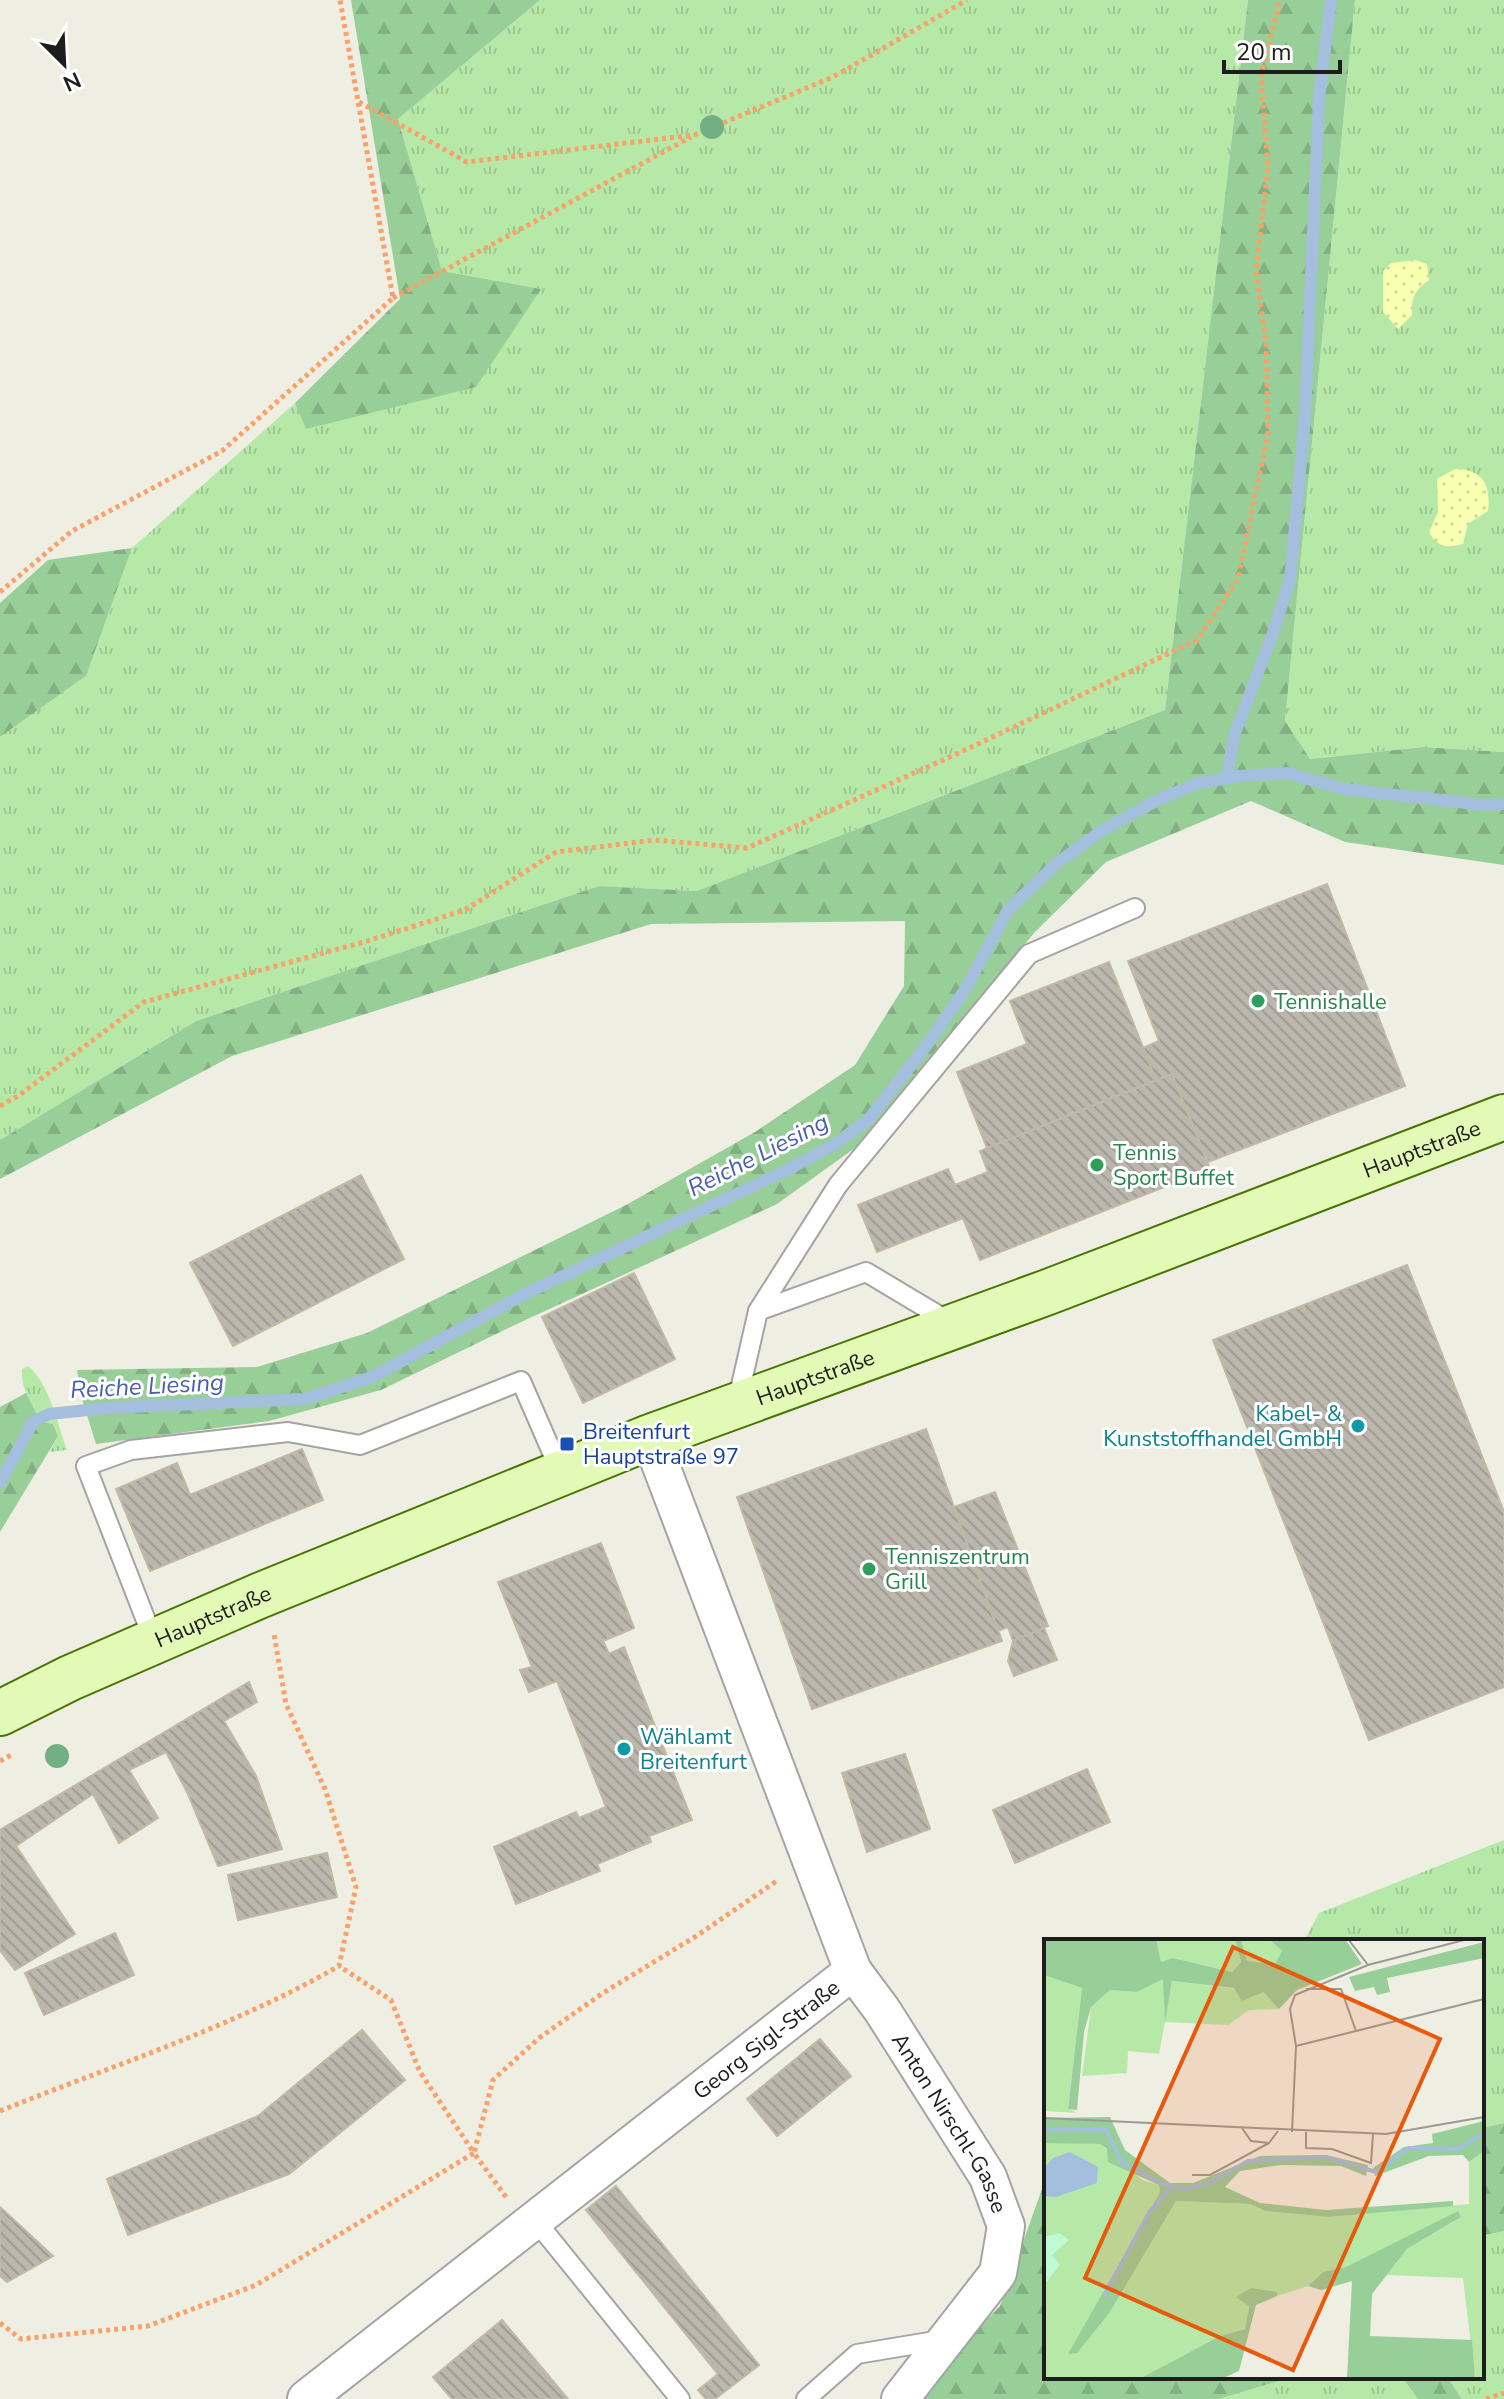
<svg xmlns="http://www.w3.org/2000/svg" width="1504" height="2399" viewBox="0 0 1504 2399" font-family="'Nunito Sans',sans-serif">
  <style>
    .grass { fill: url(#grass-tufts) }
    .forest { fill: url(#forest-firs) }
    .sand { fill: url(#sand-dots) }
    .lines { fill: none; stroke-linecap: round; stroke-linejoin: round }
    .stream { stroke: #a3bfdd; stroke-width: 12 }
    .building { fill: url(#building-back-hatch); stroke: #c0b9a5; stroke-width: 2 }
    .service-casing { stroke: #a4a4a4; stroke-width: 22 }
    .minor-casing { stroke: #a4a4a4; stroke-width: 40 }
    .secondary-casing { stroke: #487404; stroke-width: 48 }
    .path { stroke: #faa169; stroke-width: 5; stroke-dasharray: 4 4; stroke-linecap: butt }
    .service { stroke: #fff; stroke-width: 18 }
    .minor { stroke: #fff; stroke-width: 36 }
    .secondary { stroke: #e3f9b6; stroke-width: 44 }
    .tree { fill: #72af83 }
    .leisure-dot { fill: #2e9e5b; stroke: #fff; stroke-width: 3 }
    .culture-dot { fill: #0f9aa8; stroke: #fff; stroke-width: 3 }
    .transit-dot { fill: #1a4fb4; stroke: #fff; stroke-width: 3 }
    .labels { text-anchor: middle; stroke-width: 6; stroke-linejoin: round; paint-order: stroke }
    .leisure-label { font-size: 22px; fill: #27864d; stroke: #fff; text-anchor: start }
    .street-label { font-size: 22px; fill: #1d1d1d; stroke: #fff }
    .culture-label { font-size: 22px; fill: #0d838f; stroke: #fff; text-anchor: end }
    .transit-label { font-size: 22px; fill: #164399; stroke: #fff; text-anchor: start }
    .water-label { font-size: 24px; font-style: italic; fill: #4a5fad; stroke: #fff }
    .inset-river { fill: none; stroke: #a3bfdd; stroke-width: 4 }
    .inset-road { fill: none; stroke: #9b9a94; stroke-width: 2 }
    .view { fill: #e8590c; fill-opacity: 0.15; stroke: #e8590c; stroke-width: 4 }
    .inset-edge { fill: none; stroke: #1d1d1d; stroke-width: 4 }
  </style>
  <defs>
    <pattern id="grass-tufts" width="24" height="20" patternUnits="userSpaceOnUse" patternTransform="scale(2)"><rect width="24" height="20" fill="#b6e9a8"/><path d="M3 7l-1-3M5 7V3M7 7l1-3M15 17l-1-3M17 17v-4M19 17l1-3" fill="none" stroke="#9cc790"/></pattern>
    <pattern id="forest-firs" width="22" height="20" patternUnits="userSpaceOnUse" patternTransform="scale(2)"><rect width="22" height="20" fill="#98ce98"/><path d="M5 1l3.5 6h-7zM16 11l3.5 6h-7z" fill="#83b083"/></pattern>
    <pattern id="sand-dots" width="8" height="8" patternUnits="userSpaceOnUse" patternTransform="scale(2)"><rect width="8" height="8" fill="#f9ffb1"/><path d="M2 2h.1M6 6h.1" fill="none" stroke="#d5da98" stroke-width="1.8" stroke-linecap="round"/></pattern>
    <pattern id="building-back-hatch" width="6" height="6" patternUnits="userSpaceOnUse" patternTransform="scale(2)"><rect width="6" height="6" fill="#bbb7ad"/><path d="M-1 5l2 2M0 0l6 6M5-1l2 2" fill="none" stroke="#a09d94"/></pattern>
  </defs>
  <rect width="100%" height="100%" fill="#efeee3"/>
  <!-- grass -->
  <path class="grass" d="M540 0H1248L1165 710 697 891 599 886 196 1021 0 1140V737L86 676 132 548 295 403 307 429 541 289 442 271 398 119Z
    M1355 0H1504V752L1423 747 1309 759 1285 721Z
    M28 1366C50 1384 57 1423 67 1450L50 1452 58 1435 53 1424 41 1422C33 1406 20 1388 22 1369Z
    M1504 1840V2123L1482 2128V1941H1304L1319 1913Z
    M1504 2231V2399H1462L1447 2377H1482V2236Z
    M1292 2377H1402L1418 2399H1219Z"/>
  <!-- forest -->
  <path class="forest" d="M351 0H540L398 119 442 271 541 289 476 387 306 429 295 403 400 299Z
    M1248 0H1355L1285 721 1310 759 1423 747 1504 752V865L1345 842 1251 801 1106 862 1035 932 934 1052 873 1135 777 1204 519 1323 381 1390 269 1421 96 1444 81 1396 77 1370 257 1367 367 1333 626 1205 755 1132 855 1065 904 986 905 921 651 924 232 1056 0 1179V1140L196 1021 599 886 697 891 1165 710Z
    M132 548 86 676 0 737V603L48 560Z
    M26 1393 41 1422 53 1424 58 1436 0 1532V1407Z
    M1504 2123V2231L1482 2236V2128Z
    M1046 2178V2377H1292L1219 2399H910L1000 2306Z
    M1402 2377H1447L1462 2399H1418Z"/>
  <!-- sand -->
  <path class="sand" d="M1415 260 1427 264 1429 280C1415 290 1411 297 1412 315L1398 329 1383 312V271L1391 263Z
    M1455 469C1483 469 1491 485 1488 511L1468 524 1463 544C1447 548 1438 548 1429 532L1438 512 1437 479Z"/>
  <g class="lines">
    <!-- stream -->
    <path class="stream" d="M1227 778 1234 736 1273 633 1290 580 1305 416 1319 98 1331 0
      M0 1483 33 1422 49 1414 107 1408 305 1399 372 1377 525 1294 789 1169 835 1144 869 1119 929 1042 965 990 1008 910 1056 864 1101 831 1156 801 1195 784 1239 776 1287 773 1344 789 1484 805 1504 804"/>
  </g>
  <!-- building -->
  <path class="building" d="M1327 884 1405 1086 1208 1162 1172 1074 1156 1080 1143 1048 1159 1041 1128 961Z
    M1109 962 1156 1080 987 1148 957 1072 1027 1044 1010 1001Z
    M1172 1074 1210 1169 980 1260 963 1218 877 1252 858 1205 948 1169 955 1185 988 1172 980 1151Z
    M361 1175 404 1259 233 1346 190 1263Z
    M1407 1265 1504 1512V1687L1369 1740 1213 1340Z
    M634 1273 675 1359 583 1403 542 1317Z
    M926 1429 1002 1641 812 1709 737 1497Z
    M302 1449 323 1500 150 1571 116 1489 177 1463 190 1495Z
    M995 1492 1048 1626 1013 1641 1008 1627 998 1631 954 1507Z
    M601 1543 634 1628 603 1641 609 1654 624 1647 692 1820 649 1836 651 1842 597 1864 600 1871 516 1904 494 1847 576 1812 579 1818 606 1807 557 1681 529 1692 520 1670 532 1667 498 1582Z
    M1044 1628 1057 1660 1014 1676 1008 1661 1013 1641Z
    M249 1682 257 1702 224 1721 256 1776 282 1849 218 1866 188 1794 166 1752 129 1770 158 1818 119 1843 93 1794 16 1846 75 1934 15 1970 0 1950V1830Z
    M905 1754 930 1829 867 1852 842 1773Z
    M1087 1769 1110 1822 1015 1863 993 1810Z
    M327 1853 337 1897 238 1920 228 1875Z
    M115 1933 134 1975 44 2015 25 1973Z
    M362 2030 405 2080 289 2174 128 2235 107 2179 258 2116Z
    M820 2039 851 2076 777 2136 747 2099Z
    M616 2186 759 2365 715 2399H706L698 2390 718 2374 586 2210Z
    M0 2207 53 2256 7 2282 0 2276Z
    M502 2320 568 2399H452L433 2377Z"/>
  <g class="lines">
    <!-- service casing -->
    <g class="service-casing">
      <path id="service" d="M758 1311 838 1185 1029 954 1135 908
        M737 1403 758 1311 866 1272 953 1324
        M154 1641 86 1466 131 1450 288 1432 360 1445 521 1381 561 1473
        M535 2220 680 2399
        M806 2399 857 2354 941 2340"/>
    </g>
    <!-- minor casing -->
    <g class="minor-casing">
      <g id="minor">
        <path id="s1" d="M650 1437 853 1971 882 2010 988 2177 1006 2226 998 2273 900 2399"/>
        <path id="s2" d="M306 2399 853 1971"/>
      </g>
    </g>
    <!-- secondary casing -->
    <g class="secondary-casing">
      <g id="secondary">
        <path id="s3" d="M0 1713 70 1678 261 1595 650 1437 1048 1292 1504 1117"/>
      </g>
    </g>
    <!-- path -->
    <path class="path" d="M359 102 467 162 694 135 833 77 967 0
      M393 298 691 137
      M0 592 72 531 222 451 393 298 340 0
      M0 1106 18 1096 144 1002 364 942 465 910 556 852 655 840 747 848 961 752 1197 640 1238 579 1268 434 1266 343 1256 271 1268 167 1261 76 1280 0
      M0 1761 13 1754
      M0 2111C114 2065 233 2027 339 1966L356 1887 325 1789 286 1704 274 1634
      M506 2197 474 2153 493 2080 539 2038 603 1993 698 1935 778 1880
      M0 2323 21 2339 148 2326 256 2285 474 2153 420 2072 391 2000 339 1966
      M1486 2399 1504 2393"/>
    <!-- service -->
    <use href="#service" class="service"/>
    <!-- minor -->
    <use href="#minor" class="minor"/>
    <!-- secondary -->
    <use href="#secondary" class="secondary"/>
  </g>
  <!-- trees -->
  <g class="tree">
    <circle cx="712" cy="127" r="12"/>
    <circle cx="57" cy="1756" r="12"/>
  </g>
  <!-- markers -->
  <g class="leisure-dot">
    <circle cx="1258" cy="1001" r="8"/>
    <circle cx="1097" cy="1165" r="8"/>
    <circle cx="869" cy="1569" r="8"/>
  </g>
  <g class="culture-dot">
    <circle cx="1358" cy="1426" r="8"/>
    <circle cx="624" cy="1749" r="8"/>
  </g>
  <rect class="transit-dot" x="559" y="1436" width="16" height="16" rx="4"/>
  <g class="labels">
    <!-- leisure labels -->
    <g class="leisure-label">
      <text x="1274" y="1009">Tennishalle</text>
      <text x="1113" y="1160">Tennis<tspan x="1113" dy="25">Sport Buffet</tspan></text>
      <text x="885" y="1564">Tenniszentrum<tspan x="885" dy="25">Grill</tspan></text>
    </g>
    <!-- street labels -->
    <g class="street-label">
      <text dy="8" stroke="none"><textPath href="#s3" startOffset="1530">Hauptstraße</textPath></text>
      <text dy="8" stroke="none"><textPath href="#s3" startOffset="882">Hauptstraße</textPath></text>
      <text dy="8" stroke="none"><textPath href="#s3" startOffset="234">Hauptstraße</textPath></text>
      <text dy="8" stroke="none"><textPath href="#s2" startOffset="584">Georg Sigl-Straße</textPath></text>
      <text dy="8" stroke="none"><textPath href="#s1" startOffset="752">Anton Nirschl-Gasse</textPath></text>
    </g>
    <!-- culture labels -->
    <g class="culture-label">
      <text x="1342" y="1421">Kabel- &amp;<tspan x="1342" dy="25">Kunststoffhandel GmbH</tspan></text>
      <text x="640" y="1744" text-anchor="start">Wählamt<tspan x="640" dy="25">Breitenfurt</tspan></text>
    </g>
    <!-- transit labels -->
    <g class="transit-label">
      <text x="583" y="1439">Breitenfurt<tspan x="583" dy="25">Hauptstraße 97</tspan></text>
    </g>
    <!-- water labels -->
    <g class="water-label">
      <text transform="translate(758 1155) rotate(-27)" y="8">Reiche Liesing</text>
      <text transform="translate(147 1386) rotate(-3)" y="8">Reiche Liesing</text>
    </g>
  </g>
  <!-- overview -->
  <g transform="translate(1044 1939)">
    <rect width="440" height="440" fill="#efeee3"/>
    <path d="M112 0H191L197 23 188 33 129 19 117 24ZM197 0H225L238 12 231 26 203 22ZM0 36 38 49 24 169 33 174 0 172ZM115 39 120 40 121 80 128 42 219 53 235 70 205 71 184 86 121 83 115 115 84 112 83 134 38 137 47 68 66 51 93 53ZM14 202 56 205 98 241 115 246 116 253 25 415 66 373 132 262 207 265 221 272 285 278 425 265V223L440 212V440H431L419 339 343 336 363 310 416 279 302 328 279 333 264 347 233 357V353L205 367 201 390 176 397 95 440H0V204Z" fill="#b6e9a8"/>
    <path d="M0 0H112L117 23 129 19 188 33 197 23 191 0H197L203 22 231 25 238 12 225 0H301L318 25 253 51 235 70 219 53 198 62 190 49 128 42 121 83 119 40 93 53 66 51 47 68 40 93 33 171 24 170 38 49 0 36ZM440 3V19L343 39 346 53 333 56 330 48 311 52 305 38ZM66 178 81 211 126 244H149L216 217 282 216 324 226 322 237 297 227 237 226 196 232 181 248 216 264 282 271 409 262V267L285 278 221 272 207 265 132 262 66 373 33 414 24 415 116 253 115 246 64 223 63 210 56 205 0 204V179ZM440 182V212L425 223 419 216 385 217 331 237 329 229 360 208 389 204 388 195ZM414 272 417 278 363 310 328 355 326 397 428 401 431 440H303L308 342 277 351 264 347 279 333 302 328ZM207 349 233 353V357L212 366 195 432 177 440H95L176 397 201 390 205 367 192 358Z" fill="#98ce98"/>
    <path d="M15 294 25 301 8 316 16 326 0 346V298Z" fill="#bff9d5"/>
    <path d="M26 213 54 228 53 244 12 258 0 257V229L9 219Z" fill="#a3bfdd"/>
    <path class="inset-river" d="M0 190 62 191 78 223 119 245 139 250 166 244 204 222 282 218 332 233 365 209 414 210 440 194M60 357 106 272 126 250"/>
    <path class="inset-road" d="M304 0 324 26M262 50H297L312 92M252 107 440 60M0 179 342 195 440 178M198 189 207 202 225 204 234 192M248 193 252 107 246 70 251 56 324 26 424 0M262 193V209L288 210 327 224 329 195M148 236H166L225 204"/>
    <path class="view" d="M189 8 396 100 249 431 41 339Z"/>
    <rect width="440" height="440" class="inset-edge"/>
  </g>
  <!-- north arrow -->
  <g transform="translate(64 64) rotate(156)" stroke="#ffffff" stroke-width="6" paint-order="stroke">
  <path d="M0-6L14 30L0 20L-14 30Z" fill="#1d1d1d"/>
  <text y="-12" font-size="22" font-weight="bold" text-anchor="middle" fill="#1d1d1d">N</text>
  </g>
  <!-- scale -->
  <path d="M1224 60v12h116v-12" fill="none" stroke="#1d1d1d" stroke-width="4"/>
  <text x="1236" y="60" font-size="24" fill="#1d1d1d" stroke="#ffffff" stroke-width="6" paint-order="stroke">20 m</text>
</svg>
